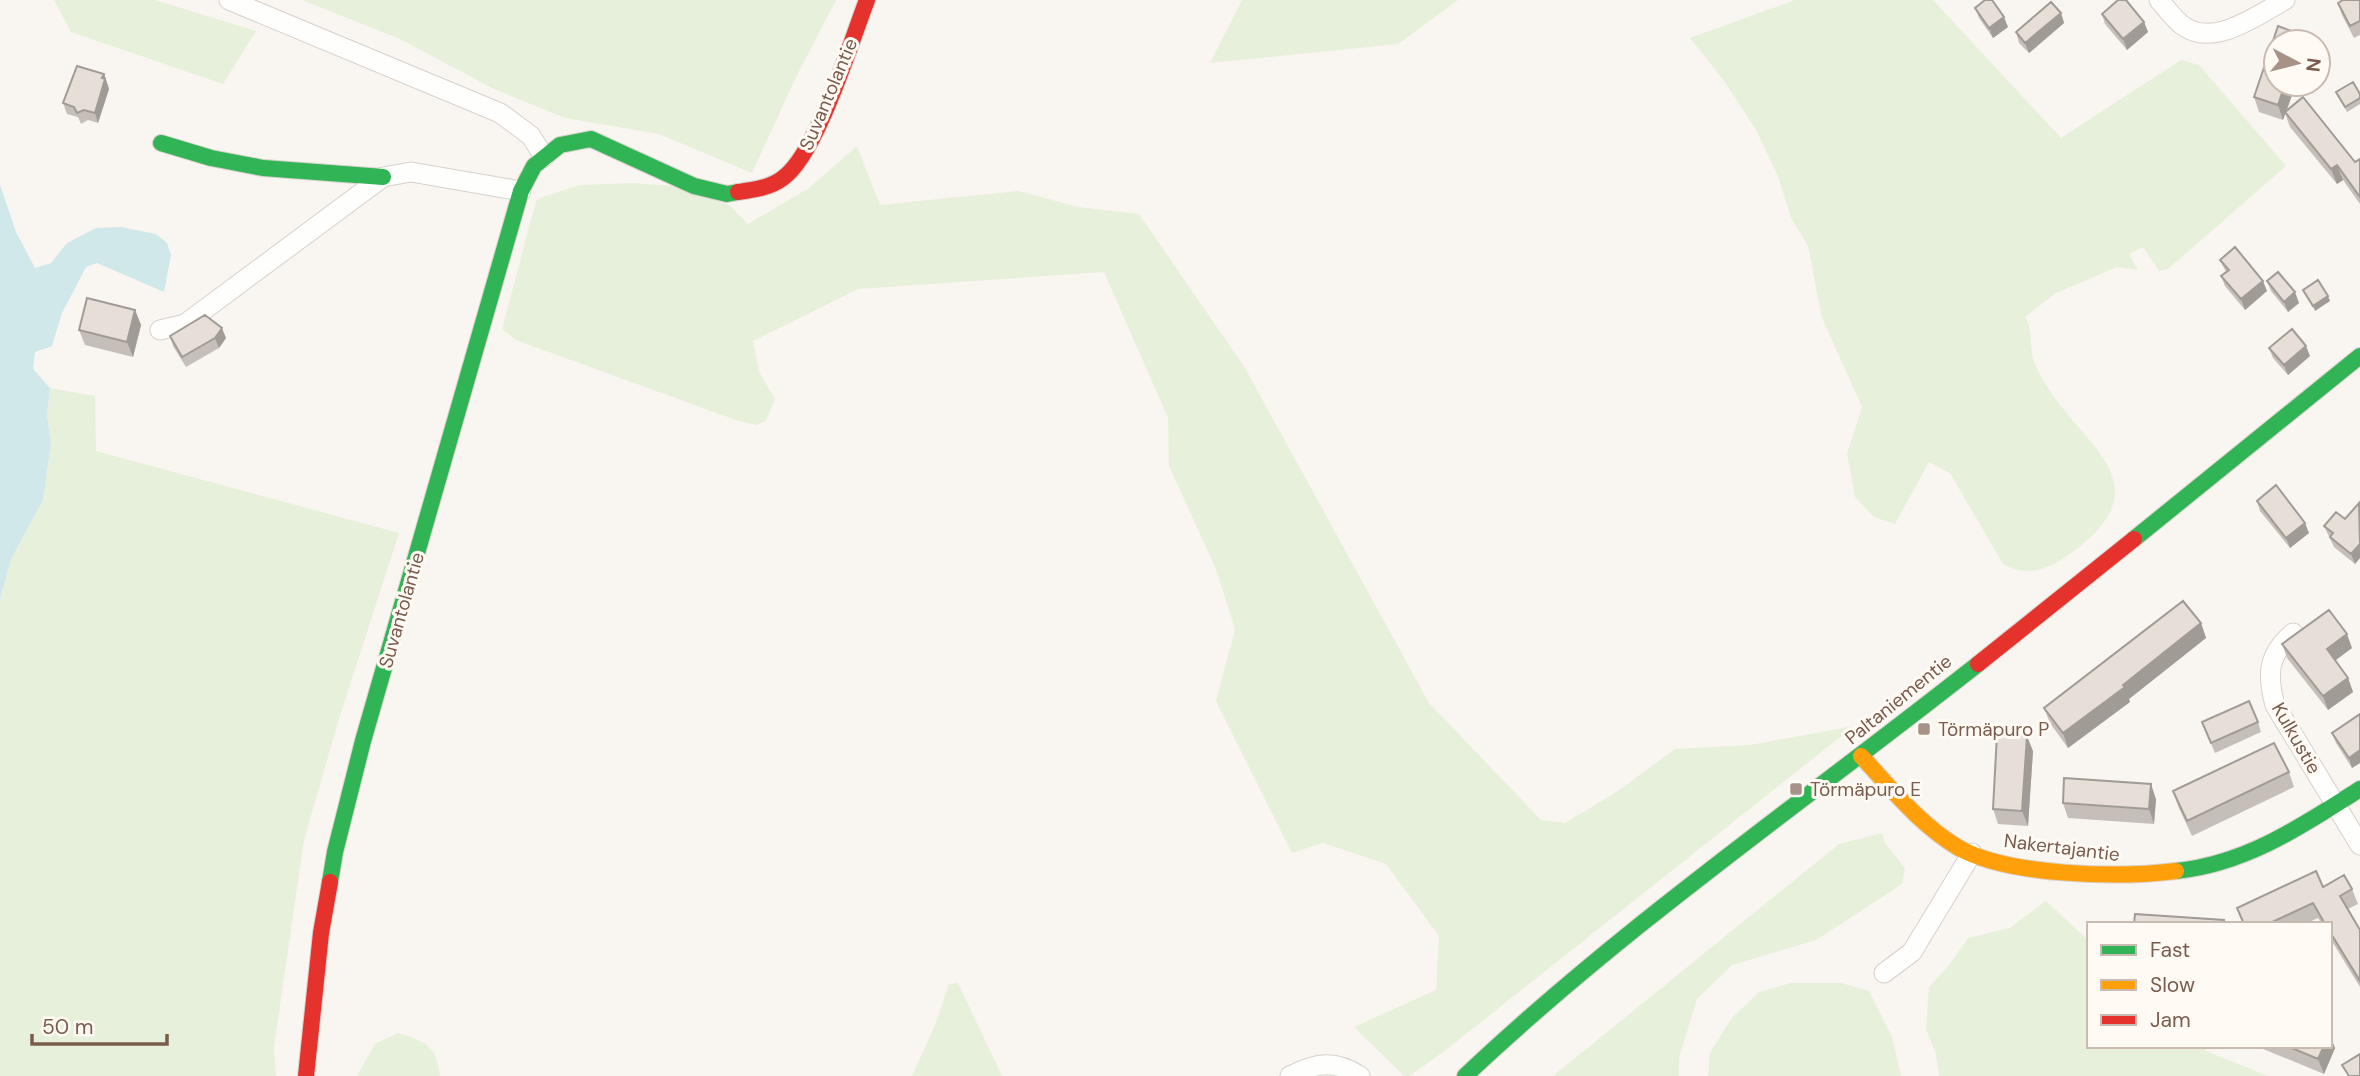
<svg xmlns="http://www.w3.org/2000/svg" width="2360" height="1076" viewBox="0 0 2360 1076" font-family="'DM Sans',sans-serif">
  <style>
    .green { fill: #e7f0db }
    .water { fill: #d0e8ea }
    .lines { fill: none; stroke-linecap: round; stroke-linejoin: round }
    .street-casing { stroke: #d7d1cb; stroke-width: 21 }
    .fast-casing { stroke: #d9d2cb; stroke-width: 18 }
    .slow-casing { stroke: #d9d2cb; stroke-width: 18 }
    .jam-casing { stroke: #d9d2cb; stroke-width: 18 }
    .street { stroke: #fefefd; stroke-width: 19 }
    .fast { stroke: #30b455; stroke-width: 16 }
    .slow { stroke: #ff9f0a; stroke-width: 16 }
    .jam { stroke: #e5322d; stroke-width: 16 }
    .wall { fill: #c6bfb9 }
    .shaded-wall { fill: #a19b96 }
    .building { fill: #e6ded7; stroke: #a19b96; stroke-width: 2 }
    .poi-dot { fill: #a69286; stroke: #fffaf3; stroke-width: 2.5 }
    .labels { text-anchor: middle; stroke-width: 6; stroke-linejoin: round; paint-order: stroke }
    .street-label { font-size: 19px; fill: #7a5c4d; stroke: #fffaf3 }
    .poi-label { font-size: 19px; fill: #7a5c4d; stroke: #fffaf3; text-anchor: start }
  </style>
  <rect width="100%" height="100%" fill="#f9f5f0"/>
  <!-- green -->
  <path class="green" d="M54 0H155L256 31 223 84 71 32Z
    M302 0H836L796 77 752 173 659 134 565 118 494 89 400 39Z
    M1242 0H1458L1398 44 1210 63Z
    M1795 0H1933L2061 138 2181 60 2199 65 2286 166 2168 269 2159 271 2143 247 2129 254 2138 270 2117 267 2056 293 2025 317C2032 328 2030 339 2032 353 2033 361 2038 371 2042 378 2079 446 2171 483 2067 556 2047 570 2025 577 2003 564L1950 473 1929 462 1895 524 1874 517 1855 497 1847 454 1862 407 1822 318 1808 246 1791 218 1778 176 1756 130 1725 82 1690 38Z
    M857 146 880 205 1019 191 1078 207 1139 214 1245 368 1429 703 1541 820 1565 823 1615 793 1675 749 1750 745 1854 726 1442 1053 1409 1076H1404L1354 1027 1436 990 1439 936 1386 864 1323 843 1292 853 1216 701 1235 629 1216 569 1169 466 1168 418 1104 272 858 289 753 341 759 372 775 399 766 421 756 425 736 420 516 340 502 329 536 201 540 198 580 185 633 183 672 186 729 205 748 224 809 188Z
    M50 388 95 396 96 451 399 533 338 722 304 840 274 1047 276 1076H0V600L11 559 43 500 51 443 47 416Z
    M1882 833 1885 843 1905 868 1902 884 1816 940 1732 965 1697 999 1679 1058V1076H1553L1839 844Z
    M2046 901 2089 941V1046H2204L2206 1051 2268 1076H1939L1936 1054 1926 1029 1929 987 1950 964 1968 938 2010 928Z
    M958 983 1002 1076H912L936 1023 949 984Z
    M1791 983H1841L1869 991 1892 1037 1901 1076H1708L1710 1053 1731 1019 1759 992Z
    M398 1033C425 1041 437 1046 440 1076H357L375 1044Z"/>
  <!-- water -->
  <path class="water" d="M0 185 16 232 35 268 51 263 67 243 96 228 121 227 156 234 167 243 171 255 164 292 97 263 86 267 62 313 52 346 35 352 33 369 50 388 47 416 51 443 43 500 11 559 0 600Z"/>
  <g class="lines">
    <!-- street casing -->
    <g class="street-casing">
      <path id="street" d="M229 0 500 113 531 136 544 157
        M2159 0C2166 8 2173 18 2182 25 2213 49 2257 15 2285 0
        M160 330 185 324 383 177 411 172 521 191
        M2293 633C2267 655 2267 676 2275 705L2360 845
        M1884 973 1912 952 1972 853
        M1290 1076C1316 1063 1334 1059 1360 1076"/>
    </g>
    <!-- fast casing -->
    <g class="fast-casing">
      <path id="fast" d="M161 143 211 158 263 168 383 177
        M2134 539 2360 356
        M2176 871C2246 864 2302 826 2360 789
        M330 882 335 852 363 741 521 191 534 166 560 145 591 139 694 186 727 194 738 192
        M1465 1076C1625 925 1806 800 1978 664"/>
    </g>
    <!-- slow casing -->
    <g class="slow-casing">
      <path id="slow" d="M1861 756C1891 788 1920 825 1959 848 2009 876 2119 878 2176 871"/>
    </g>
    <!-- jam casing -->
    <g class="jam-casing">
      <path id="jam" d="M738 192C753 190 770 188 783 178 817 154 851 41 867 0
        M1978 664 2134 539
        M306 1076 321 933 330 882"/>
    </g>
    <!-- street -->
    <use href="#street" class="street"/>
    <!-- fast -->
    <use href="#fast" class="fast"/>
    <!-- slow -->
    <use href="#slow" class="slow"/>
    <!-- jam -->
    <use href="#jam" class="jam"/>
  </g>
  <!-- wall -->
  <path class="wall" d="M2360 0V35L2354 38 2342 15 2338 3Z
    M1975 8 2008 27 1993 38 1979 18Z
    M2061 13 2064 23 2029 53 2019 43 2016 32Z
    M2102 14 2144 22 2148 32 2127 50 2105 24Z
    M2278 26 2302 35 2305 42H2276V84H2296L2287 110 2303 97 2355 162 2360 159V204L2343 180 2337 184 2290 127 2285 113 2283 120 2259 112 2254 97Z
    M104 74 109 89 98 123 88 120 81 124 78 117 67 114 63 103Z
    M2336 92 2360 94V104L2347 112Z
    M2220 260 2267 291 2245 310 2225 286 2221 276 2226 272Z
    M2267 281 2299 303 2288 312 2271 291Z
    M135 310 141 325 133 357 85 345 79 330Z
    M170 336 226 338 219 348 186 367 173 346Z
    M2269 348 2310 356 2288 375 2273 358Z
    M2257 501 2309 533 2290 548 2260 511Z
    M2360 503V558L2355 564 2334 547 2324 526 2345 519Z
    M2201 623 2206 638 2129 699 2130 702 2068 748 2050 723 2044 708Z
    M2282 644 2352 648 2335 660 2348 678 2353 692 2328 710 2287 658Z
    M2360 714V763L2352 768 2336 743 2332 733Z
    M2202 722H2258L2261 732 2215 753Z
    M2033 751 2028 826 1998 824 1993 809Z
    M2289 772 2294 787 2192 836 2178 806 2173 791Z
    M2156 799 2154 824 2068 818 2063 803Z
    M2323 887 2352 889 2358 904 2348 909 2360 930V987L2330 938V924H2322L2318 918 2305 924H2243L2237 908Z
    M2330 1036 2335 1048 2324 1074 2256 1046H2330Z"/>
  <!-- shaded-wall -->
  <path class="shaded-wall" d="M2061 13 2064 23 2029 53 2025 43Z
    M2004 17 2008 27 1993 38 1989 28Z
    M2144 22 2148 32 2127 50 2123 39Z
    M104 74 109 89 98 123 95 113Z
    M2285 84H2296L2283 120 2278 105Z
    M2337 165 2343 180 2337 184 2331 169Z
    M2263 281 2267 291 2245 310 2241 299Z
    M2295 292 2299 303 2288 312 2284 302Z
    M2328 296 2330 301 2315 311 2313 306Z
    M135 310 141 325 133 357 127 342Z
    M222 328 226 338 219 348 215 338Z
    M2306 346 2310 356 2288 375 2284 365Z
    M2305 523 2309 533 2290 548 2286 538Z
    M2360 544V558L2355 564 2351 554Z
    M2201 623 2206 638 2129 699 2130 702 2068 748 2063 733Z
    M2347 634 2352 648 2332 663 2327 649Z
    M2348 678 2353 692 2328 710 2323 696Z
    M2027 736 2033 751 2028 826 2022 811Z
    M2360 750V763L2352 768 2349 758Z
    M2151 784 2156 799 2154 824 2149 809Z
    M2330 1036 2335 1048 2324 1074 2318 1059 2324 1046H2330Z"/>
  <!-- building -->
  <path class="building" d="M1985 0H1992L2004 17 1989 28 1975 8Z
    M2118 0H2126L2144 22 2123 39 2102 14Z
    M2343 0H2360V21L2350 26 2338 3Z
    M2051 2 2061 13 2025 43 2016 32Z
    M2278 26 2302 35 2300 42H2276V84H2285L2278 105 2254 97Z
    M77 66 104 74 102 78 105 79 95 113 84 110 77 113 74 107 63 103Z
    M2353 82 2360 94V98L2345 107 2336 92Z
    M2303 97 2355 162 2360 159V197L2337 165 2331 169 2285 112Z
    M2235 247 2263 281 2241 299 2221 276 2229 270 2220 260Z
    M2278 272 2295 292 2284 302 2267 281Z
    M2318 280 2328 296 2313 306 2303 290Z
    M87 298 135 310 127 342 79 330Z
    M205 315 222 328 215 338 182 357 170 336Z
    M2292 329 2306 346 2284 365 2269 348Z
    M2276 485 2305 523 2286 538 2257 501Z
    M2359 503 2360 544 2351 554 2330 537 2333 533 2324 526 2336 512 2345 519Z
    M2183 601 2201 623 2123 685 2125 687 2063 733 2044 708Z
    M2329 610 2347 634 2327 649 2348 678 2323 696 2282 644Z
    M2249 701 2258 722 2211 743 2202 722Z
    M2360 714V750L2349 758 2332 733Z
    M1997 734 2027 736 2022 811 1993 809Z
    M2274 743 2289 772 2187 821 2173 791Z
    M2064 778 2151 784 2149 809 2063 803Z
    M2316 871 2323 887 2344 875 2352 889 2340 896 2360 930V981L2330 932V924H2325L2313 903 2268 924H2244L2237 908Z
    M2135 914 2224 920V924H2134Z
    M2287 1046H2324L2318 1059Z
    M2360 1054V1076H2349L2342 1065Z"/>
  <!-- markers -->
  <g class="poi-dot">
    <rect x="1917" y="722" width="14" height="14" rx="3.5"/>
    <rect x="1789" y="782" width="14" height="14" rx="3.5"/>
  </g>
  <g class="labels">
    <!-- street labels -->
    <g class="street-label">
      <text transform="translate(828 94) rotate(-67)" y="7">Suvantolantie</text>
      <text transform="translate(401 610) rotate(-74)" y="7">Suvantolantie</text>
      <text transform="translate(1898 699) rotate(-39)" y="7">Paltaniementie</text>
      <text transform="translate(2297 738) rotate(60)" y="7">Kulkustie</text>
      <text transform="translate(2062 847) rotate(7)" y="7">Nakertajantie</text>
    </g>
    <!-- poi labels -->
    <g class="poi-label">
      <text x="1938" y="736">Törmäpuro P</text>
      <text x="1810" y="796">Törmäpuro E</text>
    </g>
  </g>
  <!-- legend -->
  <rect x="2087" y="922" width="245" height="126" fill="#fffaf3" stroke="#cabbb1" stroke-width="2"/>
  <rect x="2101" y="945" width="35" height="10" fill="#30b455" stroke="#cabbb1" stroke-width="2"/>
  <text x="2150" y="957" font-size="21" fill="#7a5c4d">Fast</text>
  <rect x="2101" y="980" width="35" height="10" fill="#ff9f0a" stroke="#cabbb1" stroke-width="2"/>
  <text x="2150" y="992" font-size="21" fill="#7a5c4d">Slow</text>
  <rect x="2101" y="1015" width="35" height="10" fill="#e5322d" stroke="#cabbb1" stroke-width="2"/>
  <text x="2150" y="1027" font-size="21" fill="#7a5c4d">Jam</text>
  <!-- north arrow -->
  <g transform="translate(2297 63) rotate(97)"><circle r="33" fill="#fffaf3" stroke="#cabbb1" stroke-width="2"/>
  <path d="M0-5L12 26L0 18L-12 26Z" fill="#a69286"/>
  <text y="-10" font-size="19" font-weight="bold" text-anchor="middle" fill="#7a5c4d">N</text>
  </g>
  <!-- scale -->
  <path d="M32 1034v10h135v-10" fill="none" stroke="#7a5c4d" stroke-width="3.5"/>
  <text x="42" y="1034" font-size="21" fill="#7a5c4d" stroke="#fffaf3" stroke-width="5" paint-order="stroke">50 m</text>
</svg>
